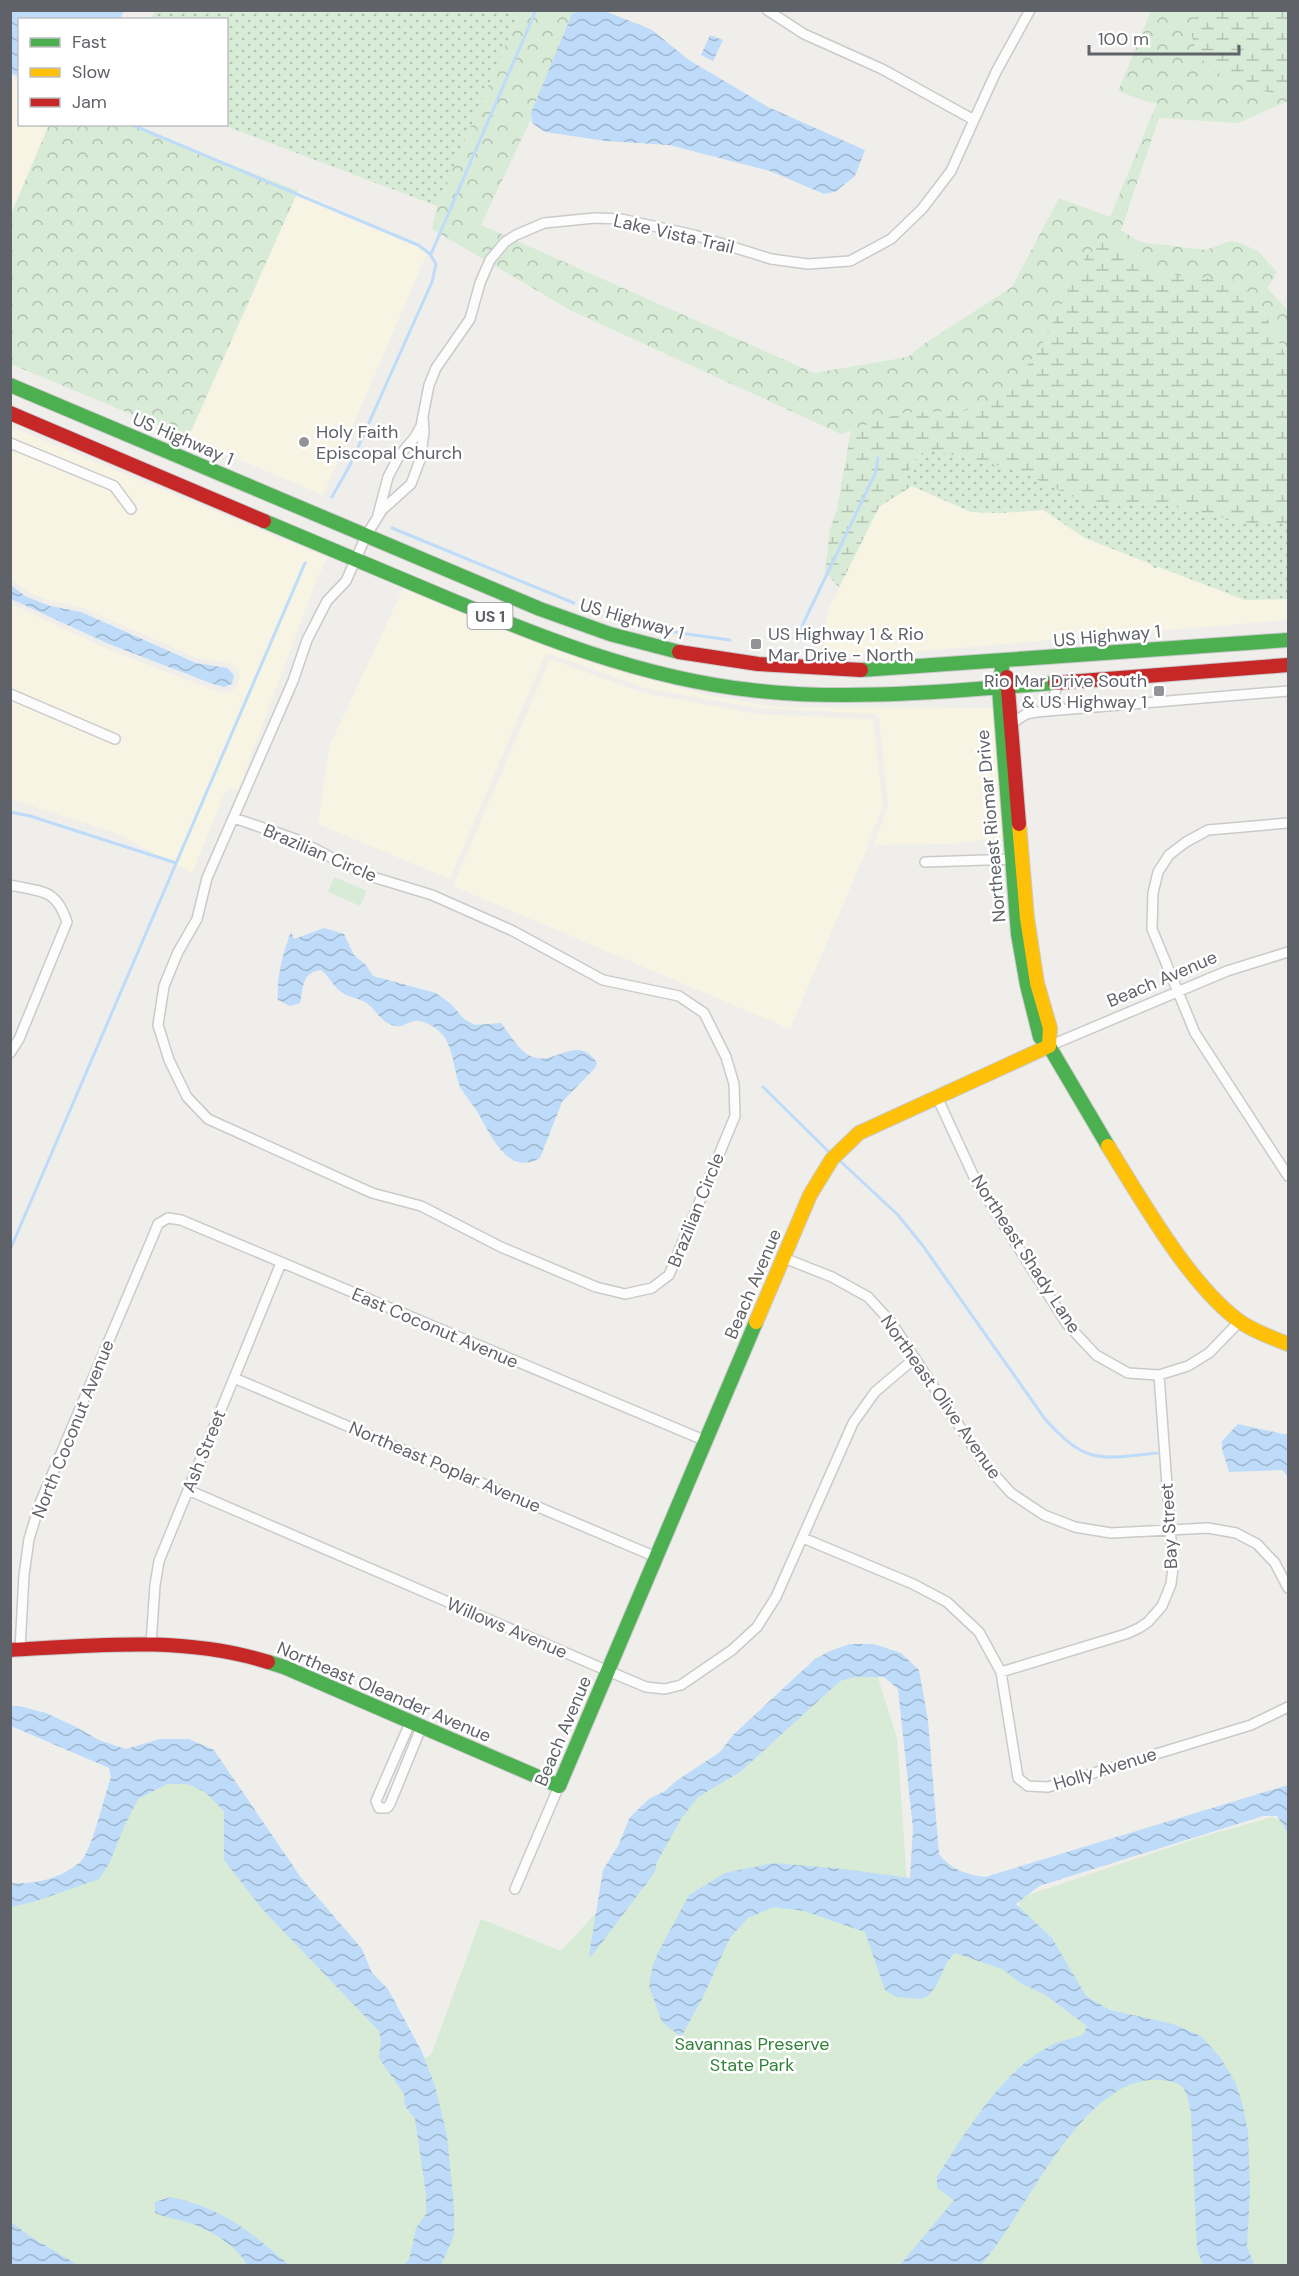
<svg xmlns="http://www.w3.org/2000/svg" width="1299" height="2276" viewBox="0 0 1299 2276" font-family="'DM Sans',sans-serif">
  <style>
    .commercial { fill: #f7f4e4 }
    .grass { fill: url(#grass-dots) }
    .forest { fill: url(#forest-crowns) }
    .wetland { fill: url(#wetland-marsh) }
    .green { fill: #d7ebd6 }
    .water { fill: url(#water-waves) }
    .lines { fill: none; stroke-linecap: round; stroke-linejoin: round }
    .stream { stroke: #bedcf9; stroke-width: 3 }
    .street-casing { stroke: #cbcacb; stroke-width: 12 }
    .fast-casing { stroke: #cacacb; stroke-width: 16 }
    .slow-casing { stroke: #cacacb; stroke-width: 16 }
    .jam-casing { stroke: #cacacb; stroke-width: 16 }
    .street { stroke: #fdfcfc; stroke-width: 9 }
    .fast { stroke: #4caf50; stroke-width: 14 }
    .slow { stroke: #ffc107; stroke-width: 14 }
    .jam { stroke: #c62828; stroke-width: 14 }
    .poi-dot { fill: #919396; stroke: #fff; stroke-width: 2 }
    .labels { text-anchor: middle; stroke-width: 5; stroke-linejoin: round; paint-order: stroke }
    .shield { fill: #fff; stroke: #8f9195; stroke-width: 1.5 }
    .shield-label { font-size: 16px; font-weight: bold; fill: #5f6268 }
    .street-label { font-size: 18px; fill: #5f6268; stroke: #fff }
    .poi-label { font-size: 18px; fill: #5f6268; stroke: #fff; text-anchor: start }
    .park-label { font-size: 18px; fill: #33823b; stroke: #fff }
  </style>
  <defs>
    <pattern id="grass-dots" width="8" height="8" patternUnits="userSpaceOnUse" patternTransform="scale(1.5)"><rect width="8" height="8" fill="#d7ebd6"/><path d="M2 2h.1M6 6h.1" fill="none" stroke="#b2c2b1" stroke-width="1.8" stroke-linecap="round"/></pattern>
    <pattern id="forest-crowns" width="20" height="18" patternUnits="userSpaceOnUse" patternTransform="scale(1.5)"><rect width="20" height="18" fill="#d7ebd6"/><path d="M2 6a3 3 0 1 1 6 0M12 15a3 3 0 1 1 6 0" fill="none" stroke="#b2c2b1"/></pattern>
    <pattern id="wetland-marsh" width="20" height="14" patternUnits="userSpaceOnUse" patternTransform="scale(1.5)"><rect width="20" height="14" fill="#d7ebd6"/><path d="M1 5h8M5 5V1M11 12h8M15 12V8" fill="none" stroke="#b2c2b1"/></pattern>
    <pattern id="water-waves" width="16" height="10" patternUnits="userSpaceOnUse" patternTransform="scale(1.5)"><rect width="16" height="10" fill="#bedcf9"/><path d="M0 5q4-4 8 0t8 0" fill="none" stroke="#9eb6cd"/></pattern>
  </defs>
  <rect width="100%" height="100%" fill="#efeeea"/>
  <!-- commercial -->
  <path class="commercial" d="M10 78 19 83 20 124 49 125 11 214Z
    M298 191 428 251 323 495 188 438Z
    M11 427 328 558 318 576 238 790 230 788 226 790 192 873 118 834 11 799V699L118 746 123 737 11 688V604L107 649 211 689 222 692 232 691 237 686 240 676 237 668 228 663 197 658 83 608 51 601 28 592 11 579V448L110 490 130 516 139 510 116 481 11 437Z
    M912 486 971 512 1001 513 1043 509 1085 538 1151 564 1154 568 1159 567 1245 600 1288 599V620L887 654H823L827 612 879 507Z
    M403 589 571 654 702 694 777 707 995 708 1005 837 949 844 874 845 888 805 879 719 875 714 758 708 645 688 550 654 544 657 450 879 318 824 329 747Z
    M550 659 644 693 757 714 873 719 883 805 866 851 790 1029 453 886Z"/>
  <!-- grass -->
  <path class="grass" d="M155 10H520V11L437 206 223 125 226 124V20L151 19Z
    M933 451 982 461 1023 473 1086 503 1166 505 1253 524H1288V599L1245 600 1159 567 1154 568 1151 564 1085 538 1043 510 1001 513 971 512 912 486 906 479C910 460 915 457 933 451Z"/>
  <!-- forest -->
  <path class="forest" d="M520 11H575L531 113V119L481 225 814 373 908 357 921 346 1012 287 1059 198 1110 217 1157 103 1148 102 1118 91 1151 11H1195L1191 31 1284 95 1288 92V101L1238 123 1159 118 1121 230 1140 242 1206 250 1230 241 1241 243 1259 252 1277 272 1267 288 1288 310V360L1256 297 1234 281 1180 276 1155 271 1126 249 1086 256 1039 350 1004 395 964 411 901 413 841 434 570 310 432 229 437 206Z
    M49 125H130L298 191 188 438 11 364V214Z"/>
  <!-- wetland -->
  <path class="wetland" d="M1195 11H1288V92L1284 95 1253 89 1214 71 1196 53 1191 31Z
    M1104 242 1126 249 1155 271 1180 276 1234 281 1256 297 1288 360V524H1253L1166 505 1086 503 1023 473 982 461 933 451 916 457 912 462 906 479 912 486 879 507 839 588 825 571 830 530 837 509 851 430 901 413 964 411 1004 395 1039 350 1086 256Z"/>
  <!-- green -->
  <path class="green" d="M334 877 367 891 360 906 328 892Z
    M873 1662 897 1738 909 1913 1019 1924V1898L1198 1838 1272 1817 1287 1823 1288 2265H11L10 1897 63 1884 95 1859 134 1784 199 1769 406 2066 431 2055 481 1919 561 1951 608 1900 772 1700Z"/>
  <!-- water -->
  <path class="water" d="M11 10H124V11L120 19 20 20 19 77 11 73Z
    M580 10 605 11 652 30 689 60 768 107 865 150 855 176 835 192 824 194 770 171 669 145 606 141 545 132 532 123 531 113 572 14Z
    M710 35 723 40 713 61 701 55Z
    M11 585 25 596 50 606 81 612 196 663 227 668 234 675 232 684 224 687 213 684 109 644 11 599Z
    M324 928 344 934 354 955 366 965 373 976 436 993 451 1004 464 1019 475 1025 501 1023C511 1035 518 1051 533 1057 555 1066 578 1033 597 1063L595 1068 562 1102 540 1158C508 1177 491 1135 478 1113 473 1104 465 1096 460 1087 454 1071 454 1053 445 1038 440 1030 425 1019 414 1021 405 1023 402 1029 392 1025 381 1021 377 1012 368 1004 360 998 348 998 340 991 332 985 329 976 321 970 301 973 304 987 300 1003L290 1006 278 1000C276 978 283 953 291 932L294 939Z
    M1238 1424 1288 1435V1477L1282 1470 1229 1472 1222 1449V1441Z
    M850 1644H874L901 1653 919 1670 928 1720 939 1854C952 1870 965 1874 985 1877L1288 1785V1833L1277 1816H1263L1039 1886 1016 1904 1052 1938 1086 1996 1110 2010 1173 2024 1201 2036 1220 2057 1236 2084 1242 2102 1248 2132 1250 2191 1247 2246 1254 2265H1203L1197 2249 1191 2112C1186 2089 1186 2083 1161 2080 1083 2072 1026 2215 981 2265H900L954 2200 937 2188V2177C966 2131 1005 2066 1056 2043 1065 2040 1074 2038 1083 2035L1087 2026 1044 1994 1022 1984 1002 1969 955 1953 947 1962 936 1986 928 1996 921 1999 896 1997 885 1990 865 1932 804 1911 774 1907 748 1918 730 1938 703 1997 681 2037 662 2022 649 1986 653 1964 661 1947 689 1895 725 1873 773 1863 844 1869 910 1878 913 1829 898 1689 884 1677H855L840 1681 740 1772 698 1797 681 1819 656 1864 655 1872 591 1957 589 1955 603 1870 618 1846 630 1817 649 1799 665 1791 676 1781 720 1752 733 1735 815 1659 830 1651Z
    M11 1706H19L46 1713 74 1726 99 1740 126 1749 160 1739H189L214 1750 302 1879 362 1949 372 1973 388 1989 422 2052 435 2086 447 2135 454 2208V2236L441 2265H403L409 2260 416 2228 426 2214V2194L415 2119 405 2106 404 2094 379 2058 381 2040 379 2031 263 1910 224 1860V1811L205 1792 187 1784H167L138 1799 124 1827 109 1864 99 1879 33 1902 11 1907V1883C33 1885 64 1878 81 1861 93 1848 104 1796 111 1777L109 1768 11 1726Z
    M170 2197C221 2207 251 2232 289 2265H247C239 2249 217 2234 200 2227 186 2220 169 2219 155 2213V2202Z
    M10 2221 28 2235 78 2265H11Z"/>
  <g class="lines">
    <!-- stream -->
    <path class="stream" d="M130 124 418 245 430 254 436 264 432 282 350 465 332 497
      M431 254 536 10
      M392 528 574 603
      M631 622 679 633 730 640
      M799 641 803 624 875 474 878 458
      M10 812 30 816 176 863
      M763 1087 829 1152
      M839 1160 898 1215 923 1246 1045 1419C1086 1465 1100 1459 1157 1453
      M10 1250 305 563"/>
    <!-- street casing -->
    <g class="street-casing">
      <path id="street" d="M767 10 804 34 882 69 974 120 996 72 1030 10
        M10 443 114 486 131 509
        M378 515 388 477 399 456 415 437 421 426 429 385 436 368 470 319 480 283 490 260 505 242 516 235 544 223 595 218 621 219 694 235 771 259 808 264 850 261 891 239 922 209 951 171 974 120
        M1058 683 1053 699 1062 709
        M10 694 115 739
        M1011 724 1026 714 1036 712 1288 691
        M234 818 298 840 363 874 432 895 513 931 603 980 679 996 704 1013 726 1057 734 1084 735 1116 669 1275 652 1288 625 1294 596 1287 501 1247 421 1206 372 1193 208 1119 187 1097 169 1060 158 1025 164 986 178 952 197 919 207 878 293 681 307 640 327 601 346 581 366 536 382 510 411 484 420 460 424 432 423 417
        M1288 823 1208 830 1186 842 1169 855 1158 872 1153 893 1152 929 1195 1033 1288 1176
        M925 862 1016 859
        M10 885C41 892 56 888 67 922L19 1039 10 1053
        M1049 1046 1227 971 1288 952
        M937 1097 974 1177 1000 1219 1067 1324 1096 1355 1128 1373 1159 1375 1188 1366 1209 1353 1240 1321
        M784 1258 832 1277 868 1297 891 1322 983 1462 1011 1493 1044 1515 1075 1527 1111 1533 1208 1528 1236 1533 1257 1544 1275 1563 1288 1588
        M234 1378 656 1557
        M188 1490 608 1671 646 1687 665 1689 681 1685 732 1650 757 1627 776 1597 853 1423 875 1392 915 1358
        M803 1538 913 1584 947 1602 979 1632 1001 1672 1018 1778 1028 1786 1048 1787 1251 1725 1288 1707
        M151 1644 155 1585 159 1561 281 1263
        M20 1649 24 1575 29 1539 40 1503 154 1234 158 1224 168 1218 181 1220 706 1441
        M1001 1672 1126 1634 1139 1628 1148 1622 1162 1606 1171 1584 1173 1568 1159 1375
        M410 1723 376 1801 379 1808H387L390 1804 421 1728
        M515 1889 559 1786"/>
    </g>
    <!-- fast casing -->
    <g class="fast-casing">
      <path id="fast" d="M10 385 540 609 610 634 679 652
        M264 521C321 545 378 569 435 593 537 636 641 678 751 690 853 702 954 690 1055 683
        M1003 662 999 688 1018 934 1027 985 1040 1037 1049 1046 1108 1146
        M861 670 1288 640
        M268 1662 284 1667 559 1786 756 1322"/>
    </g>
    <!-- slow casing -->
    <g class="slow-casing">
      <path id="slow" d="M1019 824 1027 918 1037 983 1050 1028 1049 1046
        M1108 1146C1141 1199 1191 1288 1242 1323 1256 1332 1272 1338 1288 1344
        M756 1322 810 1195 832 1159 859 1133 1049 1046"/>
    </g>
    <!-- jam casing -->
    <g class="jam-casing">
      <path id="jam" d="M10 413 264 521
        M679 652 758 664 861 670
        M1007 677 1019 824
        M1055 683 1288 665
        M10 1650C97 1645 184 1636 268 1662"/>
    </g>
    <!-- street -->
    <use href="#street" class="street"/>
    <!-- fast -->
    <use href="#fast" class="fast"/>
    <!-- slow -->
    <use href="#slow" class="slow"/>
    <!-- jam -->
    <use href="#jam" class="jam"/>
  </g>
  <!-- markers -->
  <g class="poi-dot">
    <circle cx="304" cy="442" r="6"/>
    <rect x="750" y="638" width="12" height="12" rx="3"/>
    <rect x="1153" y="685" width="12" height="12" rx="3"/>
  </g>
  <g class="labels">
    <!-- shield labels -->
    <rect class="shield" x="467.5" y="603" width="45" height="26" rx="4.5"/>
    <g class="shield-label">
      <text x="490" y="622">US 1</text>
    </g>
    <!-- street labels -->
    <g class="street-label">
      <text transform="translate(674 234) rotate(13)" y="6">Lake Vista Trail</text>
      <text transform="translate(183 439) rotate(23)" y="6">US Highway 1</text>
      <text transform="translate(632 619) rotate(16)" y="6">US Highway 1</text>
      <text transform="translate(1107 636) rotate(-5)" y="6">US Highway 1</text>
      <text transform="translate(991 826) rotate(-95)" y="6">Northeast Riomar Drive</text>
      <text transform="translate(320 853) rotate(23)" y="6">Brazilian Circle</text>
      <text transform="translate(1162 979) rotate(-23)" y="6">Beach Avenue</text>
      <text transform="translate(696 1210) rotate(-68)" y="6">Brazilian Circle</text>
      <text transform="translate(1026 1254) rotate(57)" y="6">Northeast Shady Lane</text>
      <text transform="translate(753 1284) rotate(-67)" y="6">Beach Avenue</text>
      <text transform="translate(435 1328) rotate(23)" y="6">East Coconut Avenue</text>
      <text transform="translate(941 1397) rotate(55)" y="6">Northeast Olive Avenue</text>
      <text transform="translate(73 1429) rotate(-68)" y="6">North Coconut Avenue</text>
      <text transform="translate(204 1451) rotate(-68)" y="6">Ash Street</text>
      <text transform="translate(445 1467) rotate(23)" y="6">Northeast Poplar Avenue</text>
      <text transform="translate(1169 1526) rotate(-93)" y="6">Bay Street</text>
      <text transform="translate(507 1628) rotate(23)" y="6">Willows Avenue</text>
      <text transform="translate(384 1692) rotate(23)" y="6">Northeast Oleander Avenue</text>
      <text transform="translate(563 1731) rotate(-67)" y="6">Beach Avenue</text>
      <text transform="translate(1105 1769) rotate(-17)" y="6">Holly Avenue</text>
    </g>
    <!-- poi labels -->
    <g class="poi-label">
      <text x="316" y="438">Holy Faith<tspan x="316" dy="21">Episcopal Church</tspan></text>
      <text x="768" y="640">US Highway 1 &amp; Rio<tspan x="768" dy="21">Mar Drive - North</tspan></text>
      <text x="1147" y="687" text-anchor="end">Rio Mar Drive South<tspan x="1147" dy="21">&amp; US Highway 1</tspan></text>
    </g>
    <!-- park labels -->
    <g class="park-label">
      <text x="752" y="2050">Savannas Preserve<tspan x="752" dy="21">State Park</tspan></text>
    </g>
  </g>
  <!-- border -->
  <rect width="1299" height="2276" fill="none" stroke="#5f6268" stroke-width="24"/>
  <!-- legend -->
  <rect x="18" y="18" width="210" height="108" fill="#ffffff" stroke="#bfc0c3" stroke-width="1.5"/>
  <rect x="30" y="38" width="30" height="9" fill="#4caf50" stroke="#bfc0c3" stroke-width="1.5"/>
  <text x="72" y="48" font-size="18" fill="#5f6268">Fast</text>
  <rect x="30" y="68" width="30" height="9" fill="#ffc107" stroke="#bfc0c3" stroke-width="1.5"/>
  <text x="72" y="78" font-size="18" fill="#5f6268">Slow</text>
  <rect x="30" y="98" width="30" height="9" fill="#c62828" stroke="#bfc0c3" stroke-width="1.5"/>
  <text x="72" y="108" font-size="18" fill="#5f6268">Jam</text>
  <!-- scale -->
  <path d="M1089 45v9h150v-9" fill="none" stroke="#5f6268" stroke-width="3"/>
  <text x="1098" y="45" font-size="18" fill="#5f6268" stroke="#ffffff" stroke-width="4.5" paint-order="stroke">100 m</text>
</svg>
